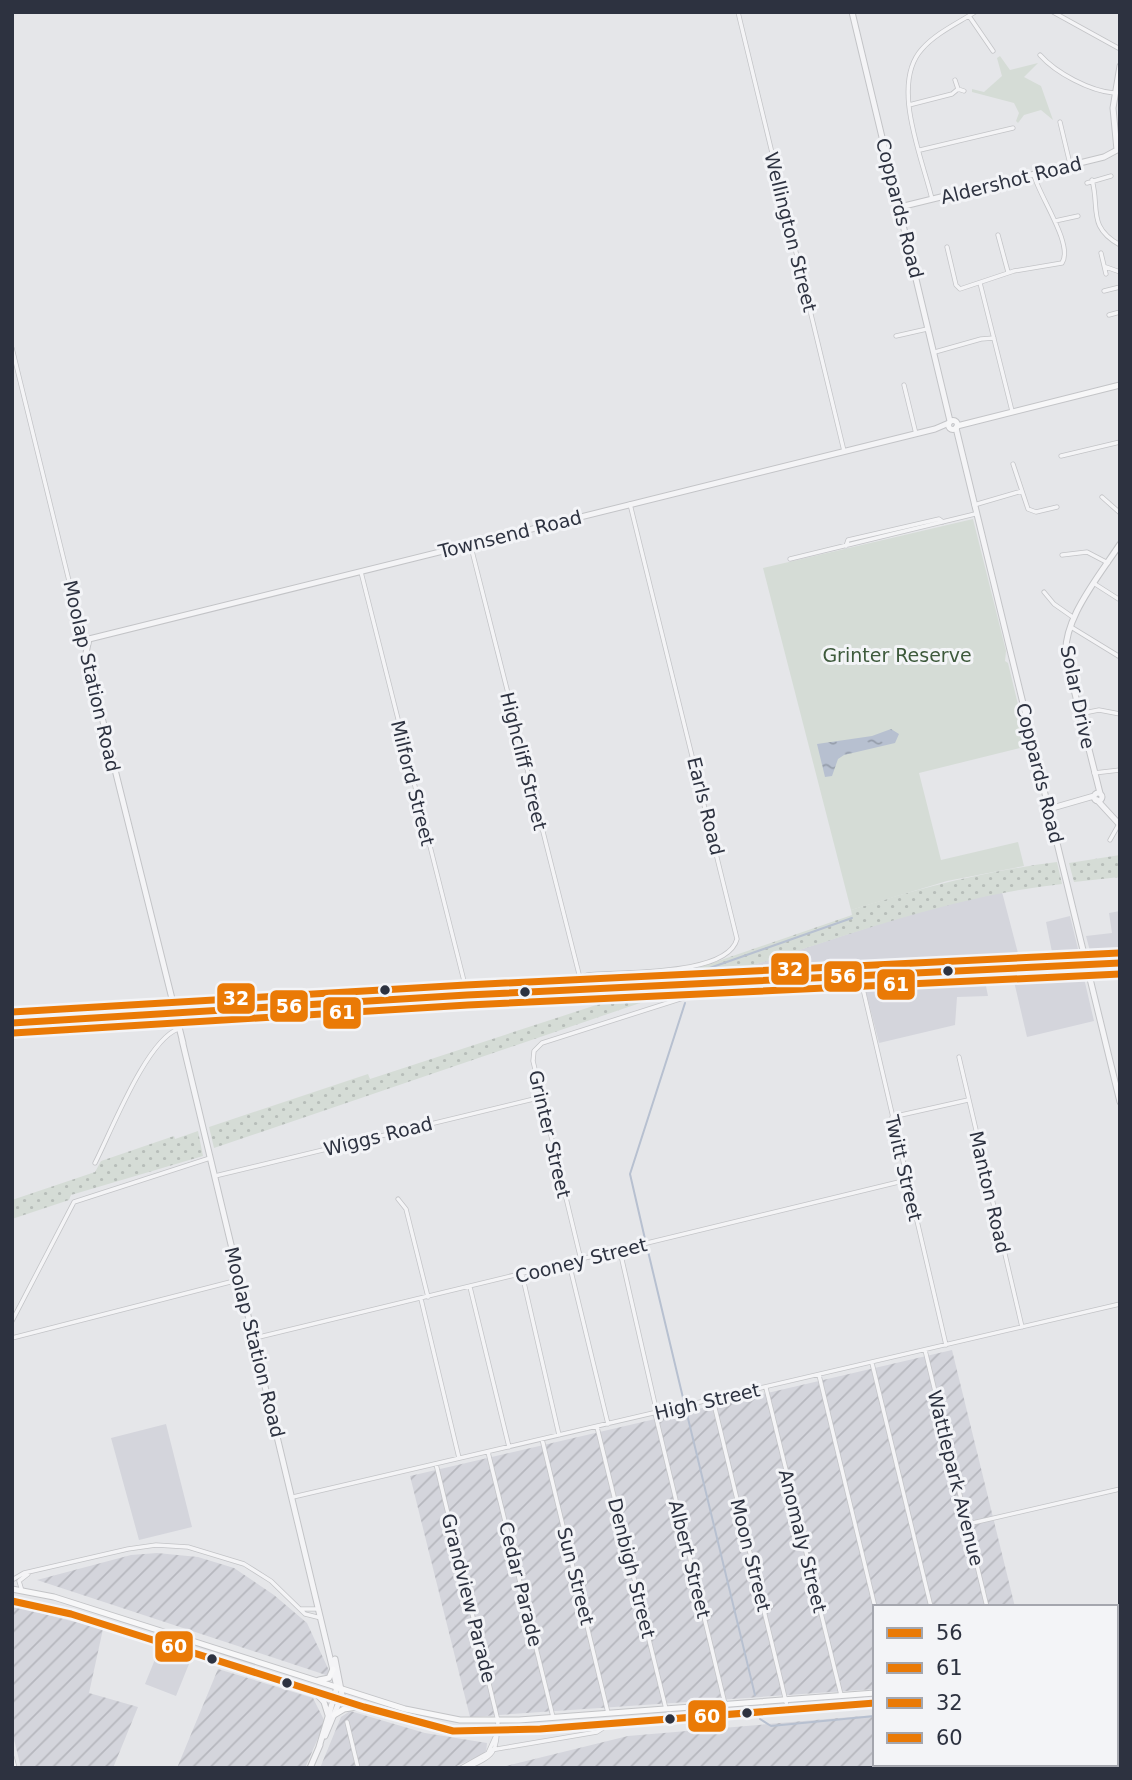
<svg xmlns="http://www.w3.org/2000/svg" width="1132" height="1780" viewBox="0 0 1132 1780" font-family="'DejaVu Sans',sans-serif">
  <style>
    .built { fill: #d4d5dc }
    .industrial { fill: url(#industrial-furrows) }
    .grass { fill: url(#grass-dots) }
    .park { fill: #d5dcd6 }
    .water { fill: url(#water-ripples) }
    .lines { fill: none; stroke-linecap: round; stroke-linejoin: round }
    .stream { stroke: #b7c0d0; stroke-width: 2 }
    .minor-casing { stroke: #c3c4c7; stroke-width: 5 }
    .tertiary-casing { stroke: #c3c4c7; stroke-width: 7 }
    .secondary-casing { stroke: #c3c4c7; stroke-width: 7 }
    .trunk-casing { stroke: #b8b9bd; stroke-width: 9 }
    .minor { stroke: #f4f4f6; stroke-width: 3.5 }
    .tertiary { stroke: #f4f4f6; stroke-width: 5 }
    .secondary { stroke: #f7f7f8; stroke-width: 5 }
    .trunk { stroke: #f7f7f8; stroke-width: 7 }
    .bus-1-casing { stroke: #f3f4f7; stroke-width: 12 }
    .bus-2-casing { stroke: #f3f4f7; stroke-width: 12 }
    .bus-3-casing { stroke: #f3f4f7; stroke-width: 12 }
    .bus-4-casing { stroke: #f3f4f7; stroke-width: 12 }
    .bus-1 { stroke: #ea7a06; stroke-width: 7 }
    .bus-2 { stroke: #ea7a06; stroke-width: 7 }
    .bus-3 { stroke: #ea7a06; stroke-width: 7 }
    .bus-4 { stroke: #ea7a06; stroke-width: 7 }
    .bus-dot { fill: #2d3240; stroke: #f3f4f7; stroke-width: 2.5 }
    .labels { text-anchor: middle; stroke-width: 6; stroke-linejoin: round; paint-order: stroke }
    .street-label { font-size: 19px; fill: #2d3240; stroke: #f3f4f7 }
    .park-label { font-size: 19px; fill: #3e5a3c; stroke: #f3f4f7 }
    .line-badge { stroke: #f3f4f7; stroke-width: 2.5 }
    .badge-label { font-size: 19px; text-anchor: middle; font-weight: bold; fill: #fff }
  </style>
  <defs>
    <pattern id="industrial-furrows" width="10" height="10" patternUnits="userSpaceOnUse" patternTransform="scale(1.75)"><rect width="10" height="10" fill="#d4d5dc"/><path d="M-1 1l2-2M0 10L10 0M9 11l2-2" fill="none" stroke="#b6b7be"/></pattern>
    <pattern id="grass-dots" width="8" height="8" patternUnits="userSpaceOnUse" patternTransform="scale(1.75)"><rect width="8" height="8" fill="#d5dcd6"/><path d="M2 2h.1M6 6h.1" fill="none" stroke="#b7bdb9" stroke-width="1.8" stroke-linecap="round"/></pattern>
    <pattern id="water-ripples" width="26" height="14" patternUnits="userSpaceOnUse" patternTransform="scale(1.75)"><rect width="26" height="14" fill="#b7c0d0"/><path d="M2 4q2-2 4 0t4 0M15 11q2-2 4 0t4 0" fill="none" stroke="#959daa"/></pattern>
  </defs>
  <rect width="100%" height="100%" fill="#e5e6e9"/>
  <!-- built -->
  <path class="built" d="M1002 892 1019 957 751 969 750 966 922 910Z
    M1120 911V952L1090 951 1086 936 1112 933 1109 913Z
    M1070 916 1079 953 1053 957 1046 922Z
    M1079 971 1083 974 1094 1021 1027 1037 1012 973Z
    M958 976H984L988 996 957 997 955 1025 879 1043 864 984Z
    M166 1424 192 1527 139 1540 111 1438Z
    M160 1647 191 1659 176 1696 145 1684Z"/>
  <!-- industrial -->
  <path class="industrial" d="M952 1350 1015 1607H875V1689L470 1717 410 1476Z
    M157 1553 198 1557 234 1568 274 1595 307 1623 332 1677 37 1580 131 1555Z
    M12 1606 103 1629 89 1693 138 1707 113 1768H21L12 1731Z
    M218 1669 313 1698 325 1722 305 1768H177Z
    M1116 1693H1120V1768H498L628 1736 875 1715V1764H1116Z
    M350 1711 425 1733 487 1743 486 1753 452 1768H320L341 1717Z"/>
  <!-- grass -->
  <path class="grass" d="M1120 855V877L1074 882 1069 863Z
    M1057 862 1062 884C954 896 854 933 751 966V969L686 972 852 915 851 910C919 888 986 871 1057 862Z
    M639 991 643 1002 214 1148 209 1127 368 1074 370 1079Z
    M198 1131 203 1156 71 1195 69 1200 12 1219V1200L95 1172 101 1161 174 1136 175 1139Z"/>
  <!-- park -->
  <path class="park" d="M1000 56 1010 70 1038 63 1024 77 1041 86 1053 120 1041 110 1024 115 1018 123 1016 121 1019 113 1014 103 972 92V89L984 92 1002 76 997 58Z
    M973 519 1006 651 1005 661 1008 663 1028 746 919 773 941 860 1018 842 1024 866 947 881 851 910 763 568Z"/>
  <!-- water -->
  <path class="water" d="M891 729 899 734 895 743 844 755 838 759 832 776 825 777 817 744 872 736Z"/>
  <g class="lines">
    <!-- stream -->
    <path class="stream" d="M704 970 852 918
      M645 1239 630 1174 685 1003
      M647 1247 684 1402
      M686 1410 755 1695
      M760 1719 771 1726 875 1716
      M1116 1762 1120 1764"/>
    <!-- minor casing -->
    <g class="minor-casing">
      <path id="minor" d="M738 12 844 451
        M1053 12 1120 49
        M969 16 993 51
        M1040 55C1056 73 1090 91 1114 93
        M955 80 958 89 964 91
        M909 105 952 94 958 89
        M1060 122 1070 164
        M920 150 1013 128
        M1092 180C1100 208 1087 227 1120 245
        M1087 183 1111 176
        M932 199C922 157 890 84 922 49 936 33 958 23 975 12
        M1055 221 1078 216
        M998 235 1008 272
        M947 247 956 285 960 289 1014 271 1062 263C1074 245 1039 196 1034 175
        M1101 253 1106 274
        M1106 267 1120 272
        M980 283 1012 411
        M1104 291 1120 287
        M1109 315 1120 312
        M896 336 927 329
        M12 348 82 634 87 642
        M935 352 981 339 994 338
        M904 385 916 434
        M1061 456 1120 442
        M1013 464 1028 509 1036 512 1057 507
        M1102 497 1120 513
        M974 505 1022 491
        M470 543 580 978
        M846 546 848 540 939 519 943 522
        M1062 555 1087 552 1108 563
        M790 559 975 514
        M361 572 466 989
        M1095 584 1120 600
        M1044 592 1054 604 1074 618
        M1071 627 1120 657
        M1079 714 1099 710 1120 714
        M1094 773 1120 770
        M1110 840 1119 824
        M860 976 946 1345
        M579 985 580 978 587 975C619 971 727 977 737 939L630 504
        M959 1057 1022 1327
        M892 1117 968 1100
        M95 1163C111 1132 146 1041 178 1029
        M215 1176 542 1097
        M398 1199 406 1209 428 1297
        M620 1251 657 1413
        M581 1260 533 1061 534 1051 542 1043 724 985
        M569 1263 608 1424
        M522 1274 559 1435
        M470 1287 509 1447
        M421 1299 459 1458
        M12 1321 74 1202 210 1158
        M12 1338 238 1280
        M255 1338 907 1180
        M925 1350 987 1607
        M872 1363 931 1607
        M819 1375 875 1607
        M766 1388 841 1695
        M713 1400 788 1710
        M655 1413 725 1704
        M597 1427 666 1709
        M542 1439 608 1713
        M488 1452 553 1717
        M436 1464 498 1721C496 1752 497 1755 466 1768
        M293 1497 1120 1304
        M968 1524 1120 1489
        M12 1580 24 1573 128 1549 156 1545 188 1547 244 1564 271 1581 305 1614 321 1618
        M22 1591 19 1581 28 1574
        M301 1609H318
        M347 1722 358 1768
        M491 1750 597 1732 608 1725
        M12 1757 15 1768
        M461 1768 488 1753 497 1733"/>
    </g>
    <!-- tertiary casing -->
    <g class="tertiary-casing">
      <path id="tertiary" d="M852 12 950 421
        M1117 150 1113 108 1120 66
        M900 207 1104 157 1117 150
        M956 428 1120 1102
        M1100 793 1067 662C1058 624 1100 575 1120 544
        M1094 797a4 4 0 1 1 8 0a4 4 0 1 1-8 0Z
        M1097 800 1120 825
        M1049 809 1094 796
        M180 1025 183 1019 194 1013
        M182 1040 337 1687 319 1747
        M183 1043 86 653 89 639 935 429 949 423
        M314 1691 324 1702 328 1715
        M325 1736 342 1695 335 1659
        M310 1768 320 1745"/>
    </g>
    <!-- secondary casing -->
    <g class="secondary-casing">
      <path id="secondary" d="M948.5 425a4.5 4.5 0 1 1 9 0a4.5 4.5 0 1 1-9 0Z
        M957 426 1120 385
        M12 1589 54 1597 405 1709 460 1720H519L875 1693
        M12 1601 71 1614 364 1707 453 1731 540 1729 875 1703
        M1116 1674H1120
        M319 1680 329 1678 333 1669
        M1116 1682H1120
        M334 1715 344 1709 357 1707"/>
    </g>
    <!-- trunk casing -->
    <g class="trunk-casing">
      <path id="trunk" d="M12 1012 1120 957
        M12 1023 467 995 1120 963"/>
    </g>
    <!-- minor -->
    <use href="#minor" class="minor"/>
    <!-- tertiary -->
    <use href="#tertiary" class="tertiary"/>
    <!-- secondary -->
    <use href="#secondary" class="secondary"/>
    <!-- trunk -->
    <use href="#trunk" class="trunk"/>
    <!-- bus-1 casing -->
    <g class="bus-1-casing">
      <path id="bus-1" d="M12 1023 467 995 1120 963"/>
    </g>
    <!-- bus-2 casing -->
    <g class="bus-2-casing">
      <path id="bus-2" d="M13 1033 468 1005 1120 974"/>
    </g>
    <!-- bus-3 casing -->
    <g class="bus-3-casing">
      <path id="bus-3" d="M12 1012 466 985 1119 953"/>
    </g>
    <!-- bus-4 casing -->
    <g class="bus-4-casing">
      <path id="bus-4" d="M12 1601 71 1614 364 1707 453 1731 540 1729 875 1703"/>
    </g>
    <!-- bus-1 -->
    <use href="#bus-1" class="bus-1"/>
    <!-- bus-2 -->
    <use href="#bus-2" class="bus-2"/>
    <!-- bus-3 -->
    <use href="#bus-3" class="bus-3"/>
    <!-- bus-4 -->
    <use href="#bus-4" class="bus-4"/>
  </g>
  <!-- markers -->
  <g class="bus-dot">
    <circle cx="948" cy="971" r="6"/>
    <circle cx="385" cy="990" r="6"/>
    <circle cx="525" cy="992" r="6"/>
    <circle cx="212" cy="1659" r="6"/>
    <circle cx="287" cy="1683" r="6"/>
    <circle cx="747" cy="1713" r="6"/>
    <circle cx="670" cy="1719" r="6"/>
  </g>
  <g class="labels">
    <!-- street labels -->
    <g class="street-label">
      <text transform="translate(1011 180) rotate(-14)" y="7">Aldershot Road</text>
      <text transform="translate(900 208) rotate(76)" y="7">Coppards Road</text>
      <text transform="translate(791 232) rotate(76)" y="7">Wellington Street</text>
      <text transform="translate(510 534) rotate(-14)" y="7">Townsend Road</text>
      <text transform="translate(92 676) rotate(77)" y="7">Moolap Station Road</text>
      <text transform="translate(1078 697) rotate(78)" y="7">Solar Drive</text>
      <text transform="translate(524 761) rotate(76)" y="7">Highcliff Street</text>
      <text transform="translate(1040 773) rotate(76)" y="7">Coppards Road</text>
      <text transform="translate(413 783) rotate(76)" y="7">Milford Street</text>
      <text transform="translate(706 806) rotate(76)" y="7">Earls Road</text>
      <text transform="translate(550 1134) rotate(77)" y="7">Grinter Street</text>
      <text transform="translate(378 1136) rotate(-14)" y="7">Wiggs Road</text>
      <text transform="translate(904 1168) rotate(77)" y="7">Twitt Street</text>
      <text transform="translate(990 1192) rotate(77)" y="7">Manton Road</text>
      <text transform="translate(581 1260) rotate(-14)" y="7">Cooney Street</text>
      <text transform="translate(255 1342) rotate(76)" y="7">Moolap Station Road</text>
      <text transform="translate(707 1401) rotate(-13)" y="7">High Street</text>
      <text transform="translate(956 1478) rotate(76)" y="7">Wattlepark Avenue</text>
      <text transform="translate(803 1541) rotate(76)" y="7">Anomaly Street</text>
      <text transform="translate(751 1555) rotate(76)" y="7">Moon Street</text>
      <text transform="translate(690 1559) rotate(76)" y="7">Albert Street</text>
      <text transform="translate(632 1568) rotate(76)" y="7">Denbigh Street</text>
      <text transform="translate(576 1576) rotate(76)" y="7">Sun Street</text>
      <text transform="translate(521 1584) rotate(76)" y="7">Cedar Parade</text>
      <text transform="translate(469 1598) rotate(76)" y="7">Grandview Parade</text>
    </g>
    <!-- park labels -->
    <g class="park-label">
      <text x="897" y="662">Grinter Reserve</text>
    </g>
  </g>
  <g class="line-badge">
    <rect x="770" y="952" width="40" height="34" rx="7" fill="#ea7a06"/>
    <rect x="823" y="960" width="40" height="33" rx="7" fill="#ea7a06"/>
    <rect x="876" y="968" width="40" height="33" rx="7" fill="#ea7a06"/>
    <rect x="216" y="982" width="40" height="33" rx="7" fill="#ea7a06"/>
    <rect x="269" y="989" width="40" height="34" rx="7" fill="#ea7a06"/>
    <rect x="322" y="996" width="40" height="34" rx="7" fill="#ea7a06"/>
    <rect x="154" y="1630" width="40" height="33" rx="7" fill="#ea7a06"/>
    <rect x="687" y="1699" width="40" height="34" rx="7" fill="#ea7a06"/>
  </g>
  <g class="badge-label">
    <text x="790" y="976">32</text>
    <text x="843" y="983">56</text>
    <text x="896" y="991">61</text>
    <text x="236" y="1005">32</text>
    <text x="289" y="1013">56</text>
    <text x="342" y="1019">61</text>
    <text x="174" y="1653">60</text>
    <text x="707" y="1723">60</text>
  </g>
  <!-- border -->
  <rect width="1132" height="1780" fill="none" stroke="#2d3240" stroke-width="28"/>
  <!-- legend -->
  <rect x="873" y="1605" width="245" height="161" fill="#f3f4f7" stroke="#a4a6ae" stroke-width="2"/>
  <rect x="887" y="1628" width="35" height="10" fill="#ea7a06" stroke="#a4a6ae" stroke-width="2"/>
  <text x="936" y="1640" font-size="21" fill="#2d3240">56</text>
  <rect x="887" y="1663" width="35" height="10" fill="#ea7a06" stroke="#a4a6ae" stroke-width="2"/>
  <text x="936" y="1675" font-size="21" fill="#2d3240">61</text>
  <rect x="887" y="1698" width="35" height="10" fill="#ea7a06" stroke="#a4a6ae" stroke-width="2"/>
  <text x="936" y="1710" font-size="21" fill="#2d3240">32</text>
  <rect x="887" y="1733" width="35" height="10" fill="#ea7a06" stroke="#a4a6ae" stroke-width="2"/>
  <text x="936" y="1745" font-size="21" fill="#2d3240">60</text>
</svg>
